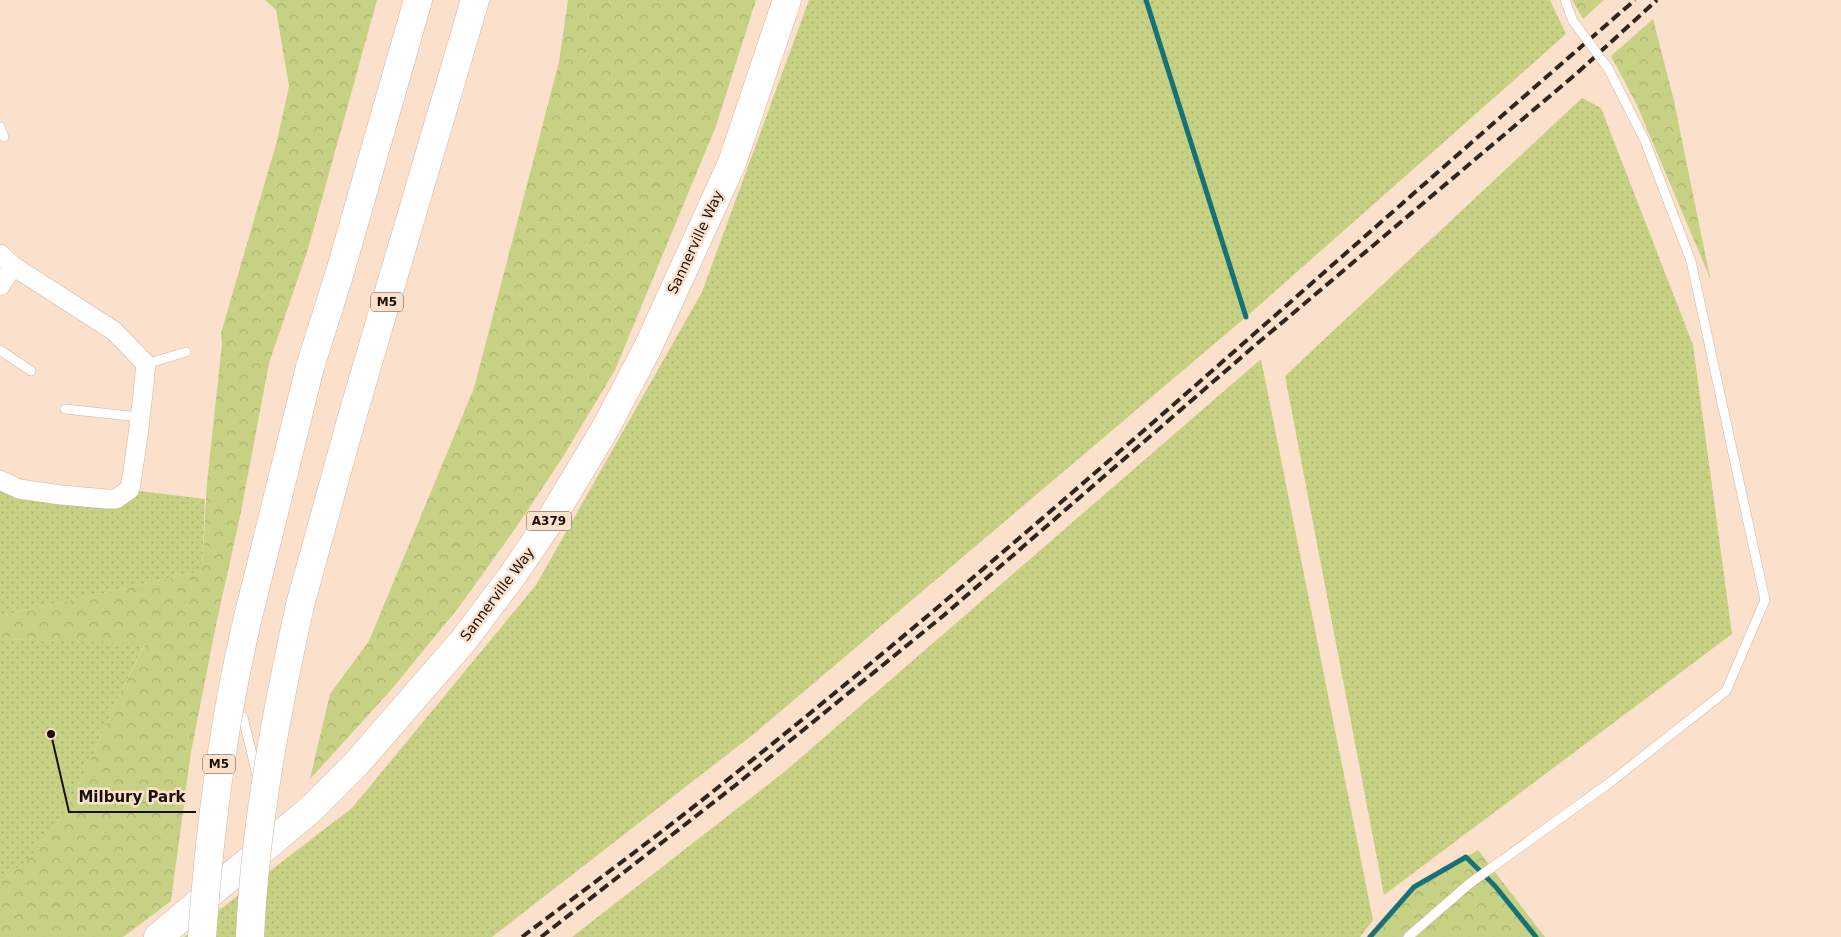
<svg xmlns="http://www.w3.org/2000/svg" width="1841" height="937" viewBox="0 0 1841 937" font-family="'DejaVu Sans',sans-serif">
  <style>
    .grass { fill: url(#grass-dots) }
    .forest { fill: url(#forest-crowns) }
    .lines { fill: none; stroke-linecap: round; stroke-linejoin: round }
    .stream { stroke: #177276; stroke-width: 5 }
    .service-casing { stroke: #d0b6a3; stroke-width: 10 }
    .minor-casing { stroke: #d0b6a3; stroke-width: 20 }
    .primary-casing { stroke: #d0b6a3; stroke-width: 29 }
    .motorway-casing { stroke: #d0b6a3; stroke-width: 29 }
    .service { stroke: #fff; stroke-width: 9 }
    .minor { stroke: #fff; stroke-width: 19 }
    .primary { stroke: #fff; stroke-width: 28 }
    .motorway { stroke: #fff; stroke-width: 28 }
    .rail { stroke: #30251d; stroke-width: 4; stroke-dasharray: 10 5; stroke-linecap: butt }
    .service-bridge-casing { stroke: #d0b6a3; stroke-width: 10; stroke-linecap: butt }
    .motorway-bridge-casing { stroke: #d0b6a3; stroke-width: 29; stroke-linecap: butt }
    .service-bridge { stroke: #fff; stroke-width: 9 }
    .motorway-bridge { stroke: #fff; stroke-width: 28 }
    .labels { text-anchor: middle; stroke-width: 5; stroke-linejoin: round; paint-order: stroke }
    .shield { fill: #fbe0cc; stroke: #5d4e44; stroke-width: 1 }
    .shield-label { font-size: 12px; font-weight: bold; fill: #191009 }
    .street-label { font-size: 14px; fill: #191009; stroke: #fbe0cc }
    .leader { fill: none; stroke: #191009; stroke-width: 2 }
    .callout-dot { fill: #191009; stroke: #fbe0cc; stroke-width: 2 }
    .callout-label { font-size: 15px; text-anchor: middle; font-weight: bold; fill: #191009; stroke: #fbe0cc; stroke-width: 5; stroke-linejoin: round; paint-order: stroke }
  </style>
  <defs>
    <pattern id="grass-dots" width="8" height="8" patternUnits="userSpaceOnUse" patternTransform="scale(1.25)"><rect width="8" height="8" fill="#c7d184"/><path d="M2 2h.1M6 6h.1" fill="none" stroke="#aab271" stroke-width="1.8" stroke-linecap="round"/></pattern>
    <pattern id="forest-crowns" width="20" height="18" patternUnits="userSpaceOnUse" patternTransform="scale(1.25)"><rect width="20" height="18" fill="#c7d184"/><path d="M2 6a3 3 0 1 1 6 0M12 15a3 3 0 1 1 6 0" fill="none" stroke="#aab271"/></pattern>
  </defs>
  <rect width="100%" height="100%" fill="#fbe0cc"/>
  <!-- grass -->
  <path class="grass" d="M809 0H1550L1566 34 1246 317 755 733 492 937H184L352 808 536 585 702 292Z
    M1582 98 1601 108 1693 345 1732 634 1384 895 1285 376Z
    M1261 359 1373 920 1360 937H572L783 773Z
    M0 488 132 498 139 491 205 499 202 571 0 616Z
    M0 639 145 643 115 704 89 764 61 818 27 861 0 881Z"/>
  <!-- forest -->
  <path class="forest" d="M265 0H377L308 249 269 363 241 512 216 625 191 752 171 901 123 937H0V881L27 861 61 818 89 764 115 704 145 644 0 639V616L202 571 207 482 222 344 221 333 277 141 289 86 276 10Z
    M568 0H756L716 126 615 370 561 460 517 526 459 607 391 690 310 779 330 694 369 641 474 388 559 62Z
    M1572 0H1604L1583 19Z
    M1653 19 1674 101 1710 278 1636 103 1611 56Z
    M1478 850 1545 937H1370L1414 887Z"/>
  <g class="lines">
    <!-- stream -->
    <path class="stream" d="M1146 0 1246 317
      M1370 937 1414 887 1466 857 1495 886 1536 937"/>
    <!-- service casing -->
    <g class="service-casing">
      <path id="service" d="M1565 0 1573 21
        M0 127 4 137
        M0 350 31 371
        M146 364 186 352
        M65 409 139 417
        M243 717 257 775
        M1408 937 1469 884 1612 781 1726 691 1765 600 1691 261 1645 141 1608 68"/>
    </g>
    <!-- minor casing -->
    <g class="minor-casing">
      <path id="minor" d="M0 254 13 266 114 331 146 364C142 406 137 447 130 489L116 499H107L61 495 19 489 0 480
        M0 286 13 266"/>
    </g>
    <!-- primary casing -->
    <g class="primary-casing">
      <path id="primary" d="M158 937 311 809 357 763 463 641 512 576 551 519 605 429 648 347 732 163 787 0"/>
    </g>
    <!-- motorway casing -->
    <g class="motorway-casing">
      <path id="motorway" d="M254 593 310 367 340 272 418 0
        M300 605 352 417 475 0"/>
    </g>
    <!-- service -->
    <use href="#service" class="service"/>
    <!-- minor -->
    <use href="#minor" class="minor"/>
    <!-- primary -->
    <use href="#primary" class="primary"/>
    <!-- motorway -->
    <use href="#motorway" class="motorway"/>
    <!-- rail -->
    <path class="rail" d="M522 937C592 884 663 832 731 777 1042 529 1334 260 1635 0
      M541 937 737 784 943 616 1259 342 1576 74 1657 0"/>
    <!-- service-bridge casing -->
    <g class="service-bridge-casing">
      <path id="service-bridge" d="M1573 21 1608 68"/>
    </g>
    <!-- motorway-bridge casing -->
    <g class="motorway-bridge-casing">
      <path id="motorway-bridge" d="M202 937C210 821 225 706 254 593
        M250 937C255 825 276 714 300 605"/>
    </g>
    <!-- service-bridge -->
    <use href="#service-bridge" class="service-bridge"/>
    <!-- motorway-bridge -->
    <use href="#motorway-bridge" class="motorway-bridge"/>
  </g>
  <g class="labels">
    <!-- shield labels -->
    <g class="shield">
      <rect x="371" y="292.5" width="32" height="19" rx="4"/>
      <rect x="526.5" y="511.5" width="45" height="19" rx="4"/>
      <rect x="203" y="754.5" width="32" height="19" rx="4"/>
    </g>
    <g class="shield-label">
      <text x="387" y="306">M5</text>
      <text x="549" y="525">A379</text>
      <text x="219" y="768">M5</text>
    </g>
    <!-- street labels -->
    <g class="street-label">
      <text transform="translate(695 242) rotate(-65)" y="5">Sannerville Way</text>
      <text transform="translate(497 594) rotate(-53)" y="5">Sannerville Way</text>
    </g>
  </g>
  <!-- callouts -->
  <path class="leader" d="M51 734L69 812H196"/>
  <circle class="callout-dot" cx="51" cy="734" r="5"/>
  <g class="callout-label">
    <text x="132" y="802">Milbury Park</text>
  </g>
</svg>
